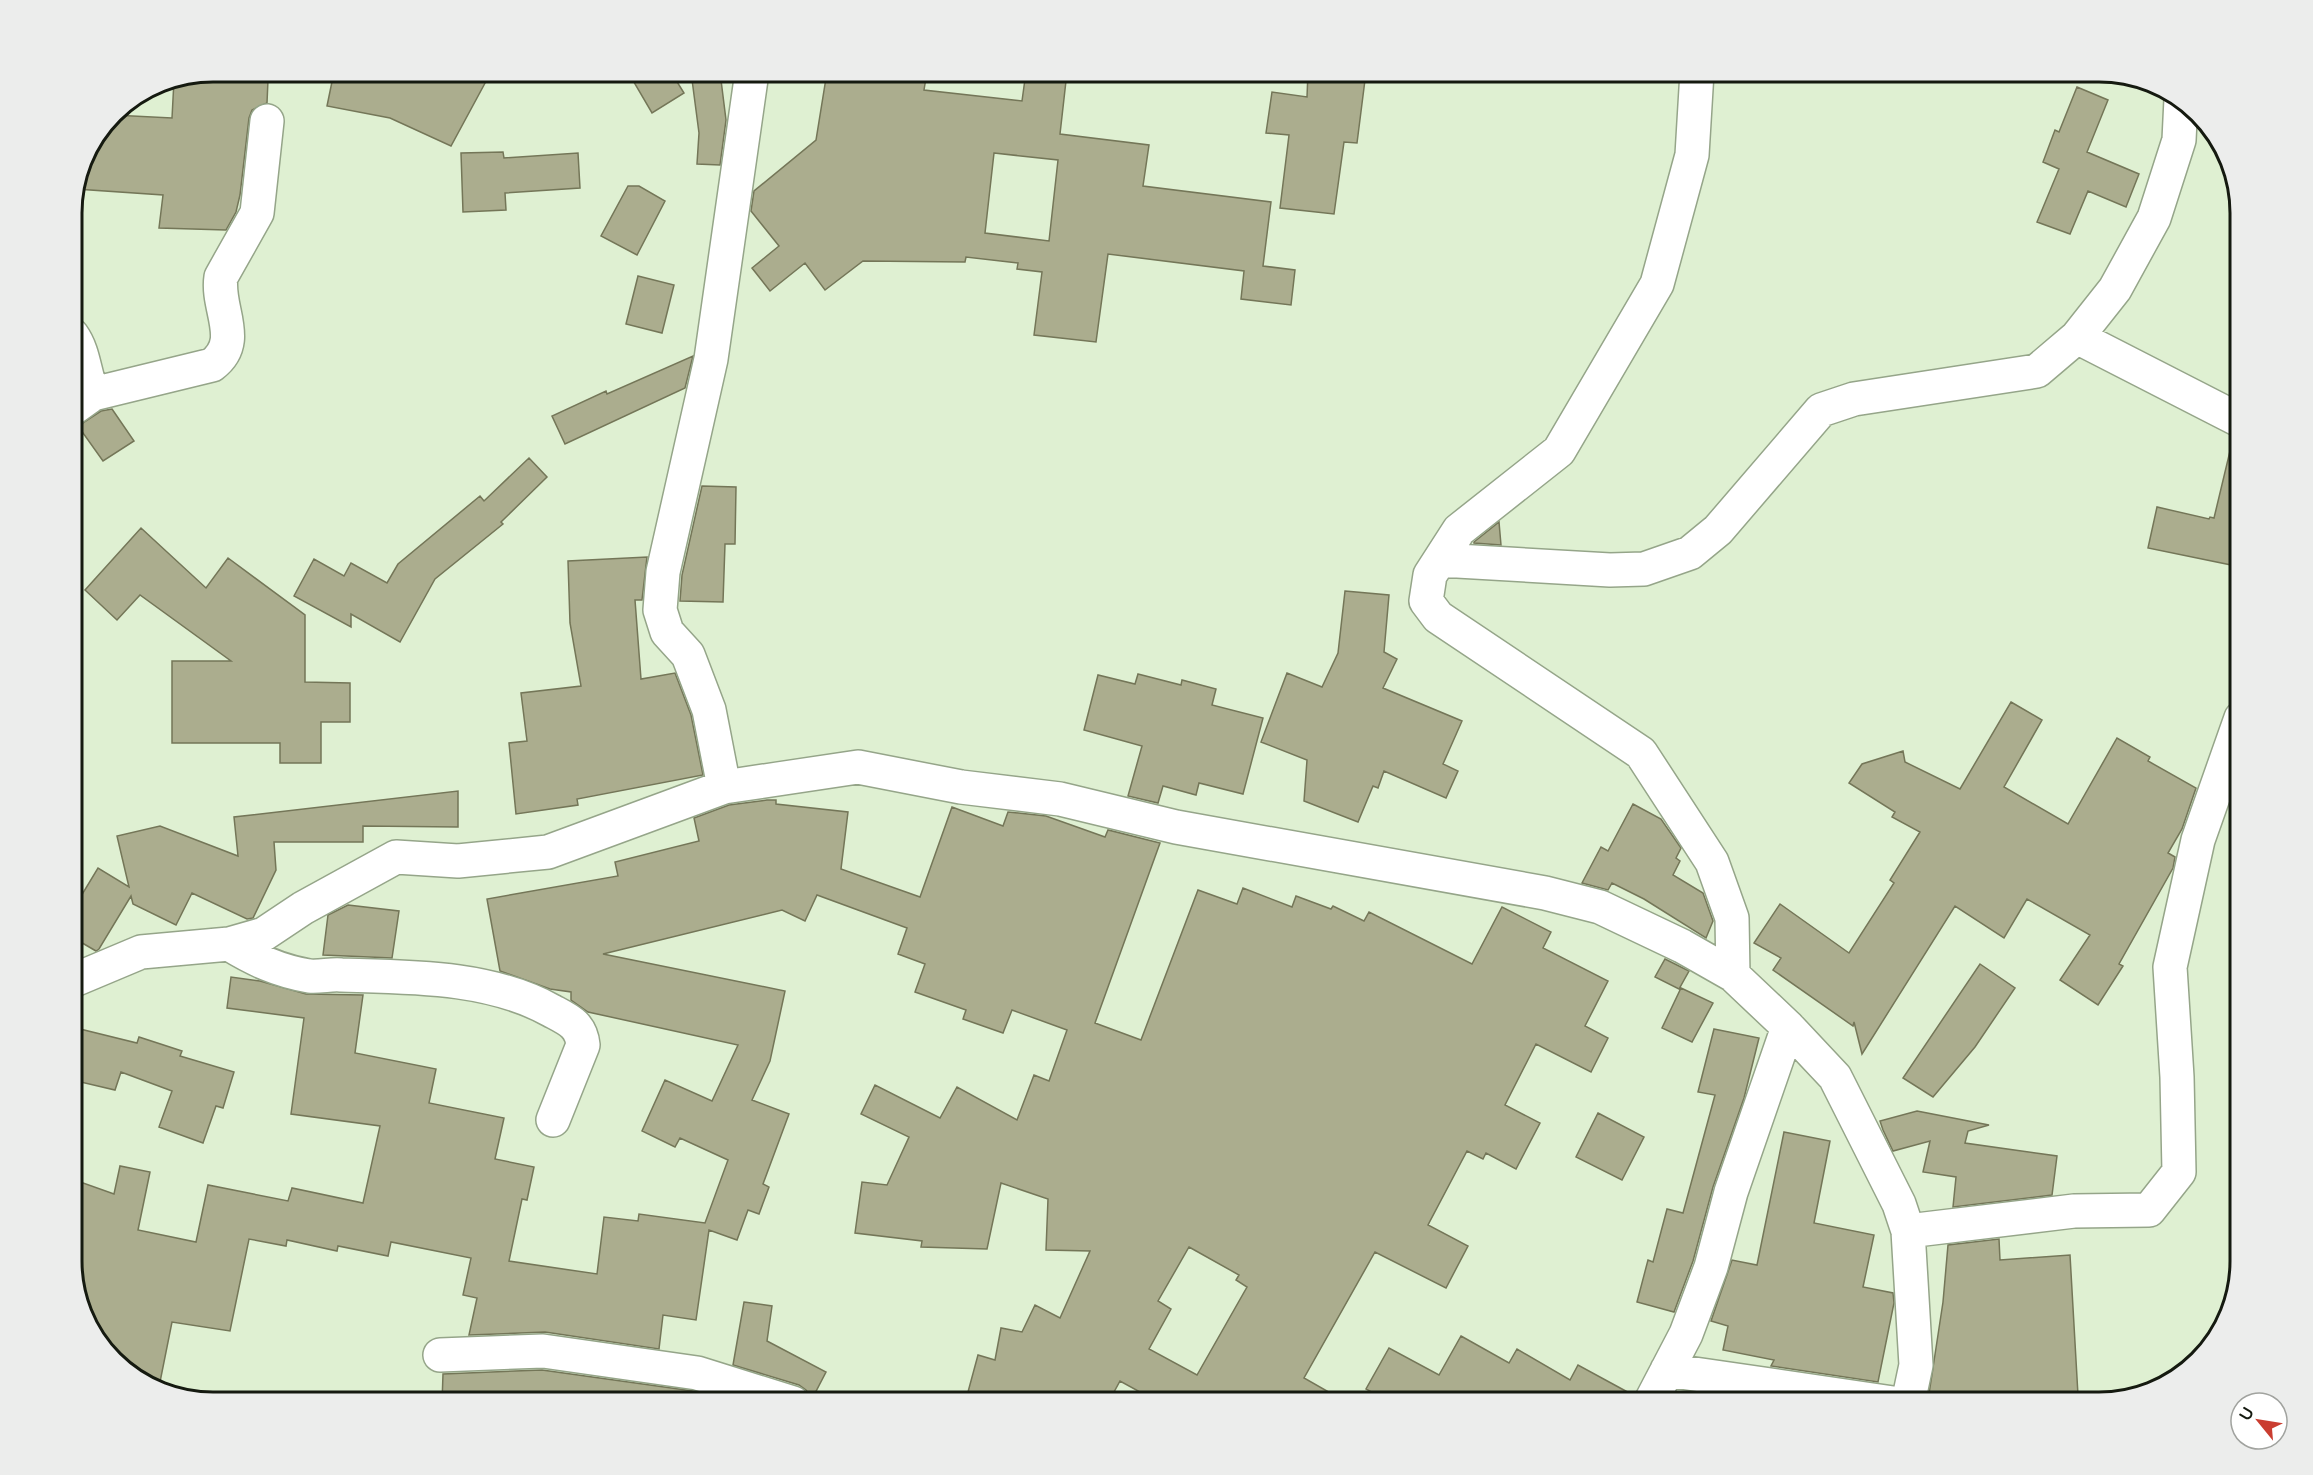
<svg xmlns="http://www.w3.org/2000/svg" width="2313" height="1475" viewBox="0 0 2313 1475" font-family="'Varela Round',sans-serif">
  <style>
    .building { fill: #abad8e; stroke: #747658; stroke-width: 1.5; fill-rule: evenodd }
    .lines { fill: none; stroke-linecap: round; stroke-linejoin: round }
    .minor-casing { stroke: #95a589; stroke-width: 36 }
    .minor { stroke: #fff; stroke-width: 33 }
    .rim { fill: none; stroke: #151a10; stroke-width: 3 }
  </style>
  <rect width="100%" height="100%" fill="#dff0d2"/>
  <!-- building -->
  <path class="building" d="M334 72H491L451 146 390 118 327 106Z
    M628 72H671L684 93 652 113Z
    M691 72H720L726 120 720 165 697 164 699 133Z
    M827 72H927L924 90 1022 101 1026 72H1067L1060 134 1149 145 1143 186 1271 202 1263 266 1295 270 1291 305 1241 299 1244 271 1108 254 1096 342 1034 335 1042 272 1017 269 1018 263 966 257 965 262 863 261 825 290 805 263 770 291 752 268 779 246 751 211 754 191 816 140ZM994 153 1058 160 1049 241 985 233Z
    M1308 72H1366L1357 143 1344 142 1334 214 1280 208 1289 135 1266 133 1272 92 1307 97Z
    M199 75 268 80 267 103 252 110 249 118 240 195 236 212 226 230 159 228 163 195 76 189 83 159 113 115 172 118 174 80Z
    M2077 87 2108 100 2087 152 2139 174 2126 207 2088 191 2070 234 2037 222 2059 169 2043 162 2055 130 2059 132Z
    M503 152 504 158 578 153 580 188 505 193 506 210 463 212 461 153Z
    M628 186H639L665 201 637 255 601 236Z
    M638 276 674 285 662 333 626 324Z
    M693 356 685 388 565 444 552 416 606 391 607 394Z
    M112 409 134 441 103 461 78 426 101 411Z
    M2230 451 2241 452V567L2148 548 2157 507 2209 519 2210 517 2214 518Z
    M529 458 547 477 501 522 503 524 435 579 400 642 351 614V627L294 596 314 559 344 576 351 563 387 583 398 564 480 496 484 501Z
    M702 486 736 487 735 544H725L723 602 680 601 682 575Z
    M1499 522 1501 545 1474 543V542Z
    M141 528 206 588 228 558 305 615V682L350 683V722H321V763H280V743H172V661H231L140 595 117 620 85 590Z
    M647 557 642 600H635L641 679 675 673 691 715 703 775 577 799 578 805 516 814 509 743 527 741 521 693 581 686 570 623 568 561Z
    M1345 591 1389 595 1384 652 1397 659 1383 688 1462 721 1443 764 1458 771 1446 798 1384 771 1378 788 1373 786 1358 822 1304 801 1307 760 1261 742 1287 673 1322 687 1338 653Z
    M1138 674 1181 685 1182 680 1216 689 1212 705 1263 718 1243 794 1199 783 1196 795 1163 786 1158 803 1128 796 1142 746 1084 730 1098 675 1135 684Z
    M2011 702 2042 720 2004 787 2068 824 2117 738 2150 757 2148 761 2196 788 2182 829 2168 853 2175 857 2173 868 2119 964 2123 966 2098 1005 2060 980 2090 935 2027 899 2004 938 1955 906 1862 1054 1854 1022 1853 1026 1773 970 1781 958 1754 943 1780 904 1849 953 1894 883 1890 880 1920 832 1892 817 1895 812 1849 783 1862 764 1903 751 1905 762 1960 789Z
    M458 791V827L363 826V842H274L276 870 253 918 247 919 192 893 176 925 133 904 131 896 99 949 96 951 72 937V911L98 868 129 887 117 836 160 826 238 856 234 817Z
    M767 800H776V804L848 812 841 869 920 897 952 807 1003 826 1008 812 1046 816 1105 837 1108 830 1160 843 1095 1023 1141 1040 1198 890 1237 904 1243 888 1292 907 1296 896 1331 909 1333 906 1364 921 1369 912 1472 964 1502 907 1551 932 1543 948 1608 981 1585 1026 1608 1038 1591 1072 1536 1044 1505 1105 1540 1123 1516 1169 1486 1153 1483 1159 1467 1151 1428 1225 1468 1246 1446 1288 1375 1252 1304 1378 1348 1403H1160L1120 1381 1108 1403H965L978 1355 995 1360 1001 1328 1022 1332 1035 1305 1060 1318 1090 1251 1046 1250 1048 1199 1001 1183 987 1249 921 1247 922 1241 855 1233 862 1182 887 1185 909 1137 861 1114 875 1085 940 1118 957 1087 1017 1120 1034 1075 1049 1081 1067 1030 1012 1010 1003 1033 963 1019 966 1010 915 992 925 964 898 954 907 928 817 895 805 921 782 910 603 954 785 991 770 1061 752 1100 789 1114 763 1184 769 1187 759 1214 748 1210 737 1240 709 1230 696 1320 663 1315 659 1349 545 1332 469 1335 477 1298 463 1295 471 1258 391 1242 388 1256 338 1246 337 1251 287 1240 286 1246 249 1239 230 1331 172 1322 159 1387 135 1379 91 1333 72 1270V1179L114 1194 120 1166 150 1172 138 1230 196 1242 208 1185 288 1201 292 1188 363 1203 380 1126 291 1114 304 1018 227 1008 231 977 260 981 306 994 363 995 355 1053 436 1069 429 1103 504 1118 495 1159 534 1167 527 1200 522 1199 509 1261 597 1274 604 1217 638 1221 639 1214 705 1223 728 1160 680 1138 675 1147 642 1131 665 1080 712 1101 738 1045 588 1012 571 1000V992L550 989 500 971 487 899 618 876 615 862 699 841 694 818 729 805ZM1189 1247 1239 1275 1236 1280 1247 1287 1197 1375 1149 1349 1171 1309 1158 1301Z
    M1633 804 1661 819 1681 848 1676 858 1680 861 1673 875 1703 893 1713 921 1706 938 1644 899 1612 883 1608 890 1582 883 1601 847 1608 851Z
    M348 905 399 911 392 958 323 955 328 915Z
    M1665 959 1689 971 1679 989 1655 977Z
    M1980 964 2015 988 1975 1047 1933 1097 1903 1078Z
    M1681 988 1713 1003 1692 1042 1662 1028Z
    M72 1027 137 1043 139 1037 182 1051 180 1056 234 1072 223 1108 216 1106 203 1143 159 1127 172 1091 121 1072 115 1090 72 1080Z
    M1714 1029 1759 1038 1744 1098 1713 1187 1693 1261 1674 1312 1637 1302 1648 1260 1653 1262 1667 1209 1683 1213 1715 1095 1698 1092Z
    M1917 1111 1989 1125 1968 1131 1965 1143 2057 1156 2052 1195 1953 1207 1956 1177 1923 1172 1930 1141 1893 1151 1883 1130 1880 1121Z
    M1598 1113 1644 1137 1622 1180 1576 1157Z
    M1784 1132 1830 1141 1814 1223 1874 1235 1863 1287 1893 1293 1894 1303 1878 1382 1771 1366 1774 1360 1723 1350 1728 1326 1711 1321 1732 1260 1757 1265Z
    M1999 1239 2000 1260 2070 1255 2078 1395 2013 1399V1403H1989L1929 1394 1943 1302 1948 1245Z
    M744 1302 772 1306 767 1341 826 1372 812 1399 806 1390 799 1385 733 1365Z
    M1461 1336 1509 1363 1517 1349 1570 1380 1578 1365 1633 1395 1631 1403H1391L1366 1389 1389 1348 1439 1375Z
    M542 1370 693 1391 730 1403H442L443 1374Z"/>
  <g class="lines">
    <!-- minor casing -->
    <g class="minor-casing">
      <path id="minor" d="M1697 72 1692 155 1657 284 1559 451 1459 530 1430 575 1426 601 1438 617 1641 753 1712 862 1732 918 1733 975
        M72 335C85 353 84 375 93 394L72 409
        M2077 337 2241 421
        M93 394 212 365C244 341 216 309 221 277L257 213 267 121
        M1440 560 1610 570 1644 569 1690 553 1718 530 1821 410 1854 399 2037 371 2077 337 2115 289 2154 218 2179 140 2181 99
        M724 787 709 710 688 655 667 632 660 610 663 572 711 359 752 72
        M229 944C255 960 279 971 309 976 320 977 331 974 341 975 410 977 490 976 552 1011 569 1020 581 1025 583 1045L553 1120
        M72 981 141 952 229 944 264 934 303 908 396 857 458 861 548 852 724 787 858 767 961 787 1060 799 1176 827 1545 893 1600 907 1682 946 1733 975 1788 1027 1835 1077 1899 1204 1908 1231 1916 1365 1908 1403
        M1908 1231 2074 1211 2149 1210 2179 1172 2177 1077 2170 967 2198 840 2241 718
        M440 1355 543 1351 697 1373 793 1403
        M1667 1370 1893 1403
        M1650 1403 1686 1334 1711 1267 1731 1192 1788 1027"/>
    </g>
    <!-- minor -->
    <use href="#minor" class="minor"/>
  </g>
  <!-- crop -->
  <path d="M0 0H2313V1475H0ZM213 82H2099A131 131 0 0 1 2230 213V1261A131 131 0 0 1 2099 1392H213A131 131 0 0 1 82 1261V213A131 131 0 0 1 213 82Z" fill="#ecedec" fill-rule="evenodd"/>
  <path class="rim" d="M213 82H2099A131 131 0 0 1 2230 213V1261A131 131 0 0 1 2099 1392H213A131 131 0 0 1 82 1261V213A131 131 0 0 1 213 82Z"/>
  <!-- north arrow -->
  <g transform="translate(2259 1421) rotate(300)"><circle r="28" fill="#ffffff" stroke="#a1a39f" stroke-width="1.5"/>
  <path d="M0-4.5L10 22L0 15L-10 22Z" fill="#ca3d30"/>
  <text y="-9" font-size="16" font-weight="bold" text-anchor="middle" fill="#151a10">U</text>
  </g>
</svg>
